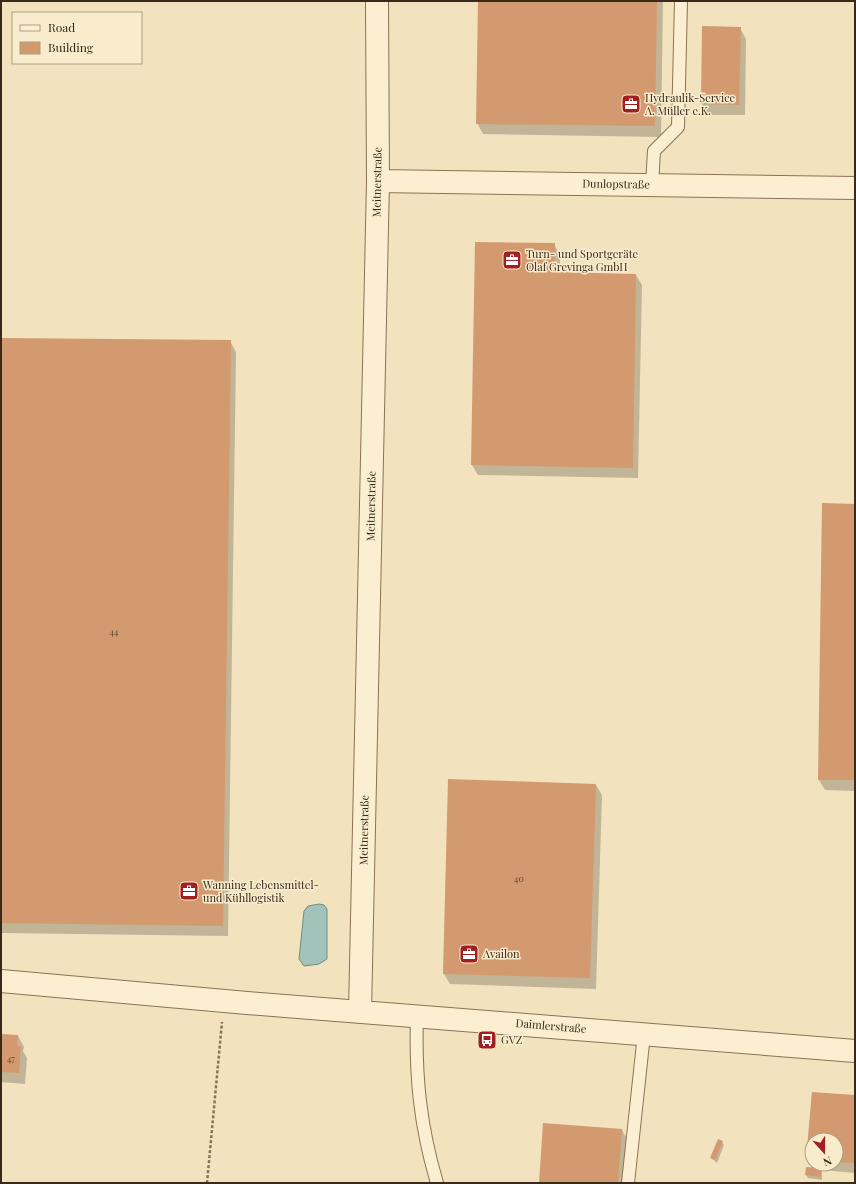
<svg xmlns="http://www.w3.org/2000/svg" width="856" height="1184" viewBox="0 0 856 1184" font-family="'Playfair Display',serif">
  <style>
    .water { fill: #a1c3b9; stroke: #689187 }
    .shadow { fill: #0003; fill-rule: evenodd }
    .building { fill: #d3996f }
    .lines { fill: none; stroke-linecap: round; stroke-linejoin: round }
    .lane-casing { stroke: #8b7255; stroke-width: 14 }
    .street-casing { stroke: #8b7255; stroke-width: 24 }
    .path { stroke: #8b7255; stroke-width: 2.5; stroke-dasharray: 3 2; stroke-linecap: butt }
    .lane { stroke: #fcefd1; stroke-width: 12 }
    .street { stroke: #fcefd1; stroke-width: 22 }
    .labels { text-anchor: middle; stroke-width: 3; stroke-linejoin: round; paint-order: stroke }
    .number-label { font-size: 9px; fill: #604530 }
    .poi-label { font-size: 11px; fill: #39291b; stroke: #f8eccd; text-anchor: start }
    .street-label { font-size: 11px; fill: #39291b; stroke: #f8eccd }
  </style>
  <rect width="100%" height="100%" fill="#f2e2bd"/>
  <!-- water -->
  <path class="water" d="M319 904 324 905 327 909V959L319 964 304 966 299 959 304 911 308 906Z"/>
  <!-- shadow -->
  <path class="shadow" d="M479 1H663L661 137 483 134 477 123Z
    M703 27 740 28 746 39 745 115H708L702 104Z
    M554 244 560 255V273L636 275 642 285 638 478 478 475 472 465Z
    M1 339 230 341 236 352 228 936 1 933Z
    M855 505V791L825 790 819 780Z
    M596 785 602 795 596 989 450 984 444 974Z
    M1 1035 18 1036 24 1047 23 1051 27 1058 25 1084 1 1082Z
    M812 1093 855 1096V1173L822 1170V1180L808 1178 806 1175 807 1168H812L807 1159ZM812 1140H836V1164H812Z
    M622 1130 630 1144 626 1183H540Z
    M722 1142 724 1145 717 1163 711 1158Z"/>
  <!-- building -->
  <path class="building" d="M478 1H657L655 126 476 124Z
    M702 26 741 27 739 105 701 104Z
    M475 242 555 243 554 272 636 274 633 468 471 465Z
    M1 338 231 340 223 926 1 923Z
    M822 503 855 504V780H818Z
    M448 779 596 784 590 978 443 974Z
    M1 1034 18 1035 17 1046H21L19 1073 1 1072Z
    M812 1092 855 1095V1163L836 1162V1140H812V1160L806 1159Z
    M543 1123 622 1129 618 1183H539Z
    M718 1139 723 1141 715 1160 710 1158Z
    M806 1167 821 1168V1177L805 1175Z"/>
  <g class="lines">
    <!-- lane casing -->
    <g class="lane-casing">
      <path id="lane" d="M652 185 654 151 678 127 681 1
        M417 1016C415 1075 420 1126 437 1183
        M628 1183 644 1034"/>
    </g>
    <!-- street casing -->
    <g class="street-casing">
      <path id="street" d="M378 181 855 188
        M1 981 247 1003 855 1051
        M360 1012 378 181 377 1"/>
    </g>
    <!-- path -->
    <path class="path" d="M207 1183 222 1022"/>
    <!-- lane -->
    <use href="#lane" class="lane"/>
    <!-- street -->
    <use href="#street" class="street"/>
  </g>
  <!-- icons -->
  <defs>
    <g id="office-square" transform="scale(1)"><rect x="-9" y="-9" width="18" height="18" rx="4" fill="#a01f20" stroke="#f8eccd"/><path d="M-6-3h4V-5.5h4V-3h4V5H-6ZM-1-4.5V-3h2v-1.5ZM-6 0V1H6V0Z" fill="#fff"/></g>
    <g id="bus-square" transform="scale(1)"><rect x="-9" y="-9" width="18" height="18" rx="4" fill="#a01f20" stroke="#f8eccd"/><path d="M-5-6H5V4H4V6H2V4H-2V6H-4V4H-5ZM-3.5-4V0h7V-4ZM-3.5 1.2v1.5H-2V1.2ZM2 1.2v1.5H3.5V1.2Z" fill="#fff"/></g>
  </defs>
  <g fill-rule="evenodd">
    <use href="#office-square" x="631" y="104"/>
    <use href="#office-square" x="512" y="260"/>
    <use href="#office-square" x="189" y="891"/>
    <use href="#office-square" x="469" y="954"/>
    <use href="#bus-square" x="487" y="1040"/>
  </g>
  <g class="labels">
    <!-- number labels -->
    <g class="number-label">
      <text x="114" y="635">44</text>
      <text x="519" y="882">40</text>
      <text x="11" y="1062">47</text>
    </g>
    <!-- poi labels -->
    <g class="poi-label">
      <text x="645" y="102">Hydraulik-Service<tspan x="645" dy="13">A. Müller e.K.</tspan></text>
      <text x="526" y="258">Turn- und Sportgeräte<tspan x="526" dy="13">Olaf Grevinga GmbH</tspan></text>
      <text x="203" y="889">Wanning Lebensmittel-<tspan x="203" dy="13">und Kühllogistik</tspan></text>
      <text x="483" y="958">Availon</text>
      <text x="501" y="1044">GVZ</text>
    </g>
    <!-- street labels -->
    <g class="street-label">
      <text transform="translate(377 182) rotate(-89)" y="4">Meitnerstraße</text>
      <text transform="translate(616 184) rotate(1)" y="4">Dunlopstraße</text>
      <text transform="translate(371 506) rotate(-89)" y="4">Meitnerstraße</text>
      <text transform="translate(364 830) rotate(-89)" y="4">Meitnerstraße</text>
      <text transform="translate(551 1026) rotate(5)" y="4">Daimlerstraße</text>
    </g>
  </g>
  <!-- border -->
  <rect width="856" height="1184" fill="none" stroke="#39291b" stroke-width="4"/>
  <!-- legend -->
  <rect x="12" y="12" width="130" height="52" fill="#f8eccd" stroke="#ac9e86"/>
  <rect x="20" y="25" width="20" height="6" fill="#fcefd1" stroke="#ac9e86"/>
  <text x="48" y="32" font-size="12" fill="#39291b">Road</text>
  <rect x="20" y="42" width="20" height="12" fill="#d3996f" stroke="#ac9e86"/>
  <text x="48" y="52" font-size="12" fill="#39291b">Building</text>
  <!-- north arrow -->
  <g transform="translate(824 1152) rotate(159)"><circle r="19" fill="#f8eccd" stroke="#ac9e86"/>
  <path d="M0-3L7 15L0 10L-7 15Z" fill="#a01f20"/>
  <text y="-6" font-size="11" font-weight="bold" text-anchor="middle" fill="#39291b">N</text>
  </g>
</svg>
